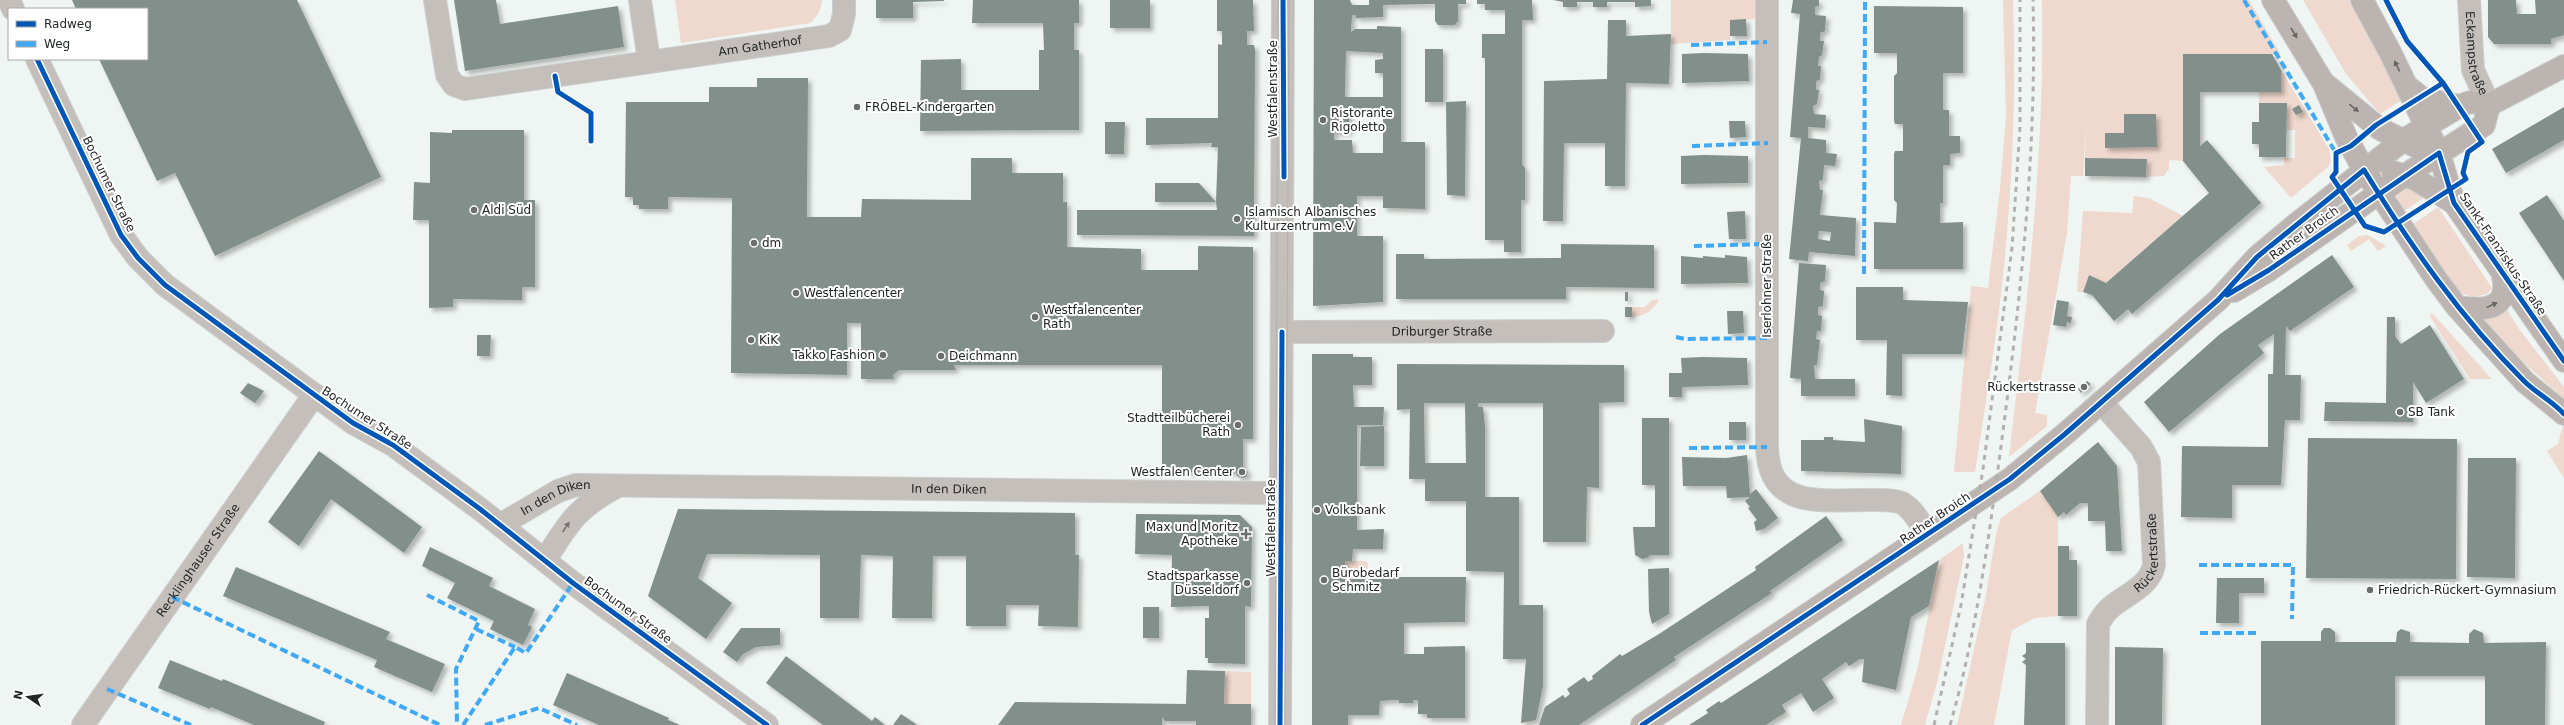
<svg xmlns="http://www.w3.org/2000/svg" width="2564" height="725" viewBox="0 0 2564 725" font-family="'DejaVu Sans',sans-serif">
  <style>
    .green { fill: #efd8cd }
    .building { fill: #828f8a; fill-rule: evenodd; filter: url(#shadow) }
    .lines { fill: none; stroke-linecap: round; stroke-linejoin: round }
    .minor-casing { stroke: #cbcfcd; stroke-width: 24 }
    .tertiary-casing { stroke: #cbcfcd; stroke-width: 24 }
    .secondary-casing { stroke: #cbcfcd; stroke-width: 24 }
    .minor { stroke: #c5bfbc; stroke-width: 22 }
    .tertiary { stroke: #c5bfbc; stroke-width: 22 }
    .secondary { stroke: #bcb4b1; stroke-width: 22 }
    .tram { stroke: #b2b0ae; stroke-width: 1 }
    .rail { stroke: #b2b0ae; stroke-width: 3; stroke-dasharray: 5 5; stroke-linecap: butt }
    .quiet { stroke: #3fa9f5; stroke-width: 4; stroke-dasharray: 8 4; stroke-linecap: butt }
    .cycleway-casing { stroke: #fff; stroke-width: 8 }
    .cycleway { stroke: #0057b8; stroke-width: 5 }
    .oneway { fill: #676663 }
    .oneway2 { fill: #747270 }
    .poi-dot { fill: #6a6e6c; stroke: #fff; stroke-width: 1.5 }
    .labels { text-anchor: middle; stroke-width: 4; stroke-linejoin: round; paint-order: stroke }
    .street-label { font-size: 12px; fill: #222624; stroke: #fff }
    .poi-label { font-size: 12px; fill: #222624; stroke: #fff; text-anchor: start }
  </style>
  <defs>
    <filter id="shadow"><feDropShadow dx="3.5" dy="3.5" stdDeviation="2" flood-color="#0004"/></filter>
  </defs>
  <rect width="100%" height="100%" fill="#eff5f2"/>
  <!-- green -->
  <path class="green" d="M675 0H822C822 9 817 17 810 23L681 43Z
    M1671 0H1759V19L1730 20V40L1671 44Z
    M2003 0H2013C2016 86 2013 171 2005 257 1998 329 1986 401 1975 472H1954L1971 286 1988 288 2000 189 2006 117Z
    M2042 0H2249L2281 55 2183 54V161L2169 160V169L2164 176 2146 177 2147 160 2085 158 2087 117 2083 176H2071L2067 233 2035 413 2047 415V426L2009 457C2027 305 2045 153 2042 0Z
    M2303 0H2351L2380 49 2402 100 2380 114 2346 74Z
    M2281 70 2329 149 2331 161 2329 166 2291 198 2264 167 2284 165V158H2295V130H2287V103H2259V92H2281Z
    M2407 185 2428 195 2404 211 2396 196Z
    M2134 196 2149 198 2183 216 2106 283 2089 275 2083 292H2077L2083 211 2132 213Z
    M2438 207 2492 288 2487 294 2472 297 2455 291 2412 225Z
    M2368 235 2386 246 2378 251 2369 239 2351 251 2347 245 2359 236Z
    M1659 299C1653 311 1645 316 1632 317V307H1645L1652 300Z
    M2504 305 2519 329 2564 387V399L2511 351 2477 316Z
    M2432 313 2492 379H2470L2431 318 2430 315Z
    M2563 425 2564 426V478L2547 451 2558 444Z
    M2040 491 2058 516V616L2035 618 2012 630 1994 725H1957L1985 600 1996 534 2001 518Z
    M1963 543 1964 556 1938 679 1925 725H1901L1918 667 1939 560Z
    M1345 561H1365L1368 563V579H1349V582H1345Z
    M1225 671 1251 672V704H1224Z"/>
  <!-- building -->
  <path class="building" d="M72 0H297L381 177 215 256 175 173 157 181 99 59H147V9H76Z
    M454 0H496L500 24 618 6 624 47 465 71Z
    M876 0H944V1L913 2V18H876Z
    M973 0H1079V23H1074V50H1079V130L920 131 921 60 961 59V90H1039V50H1044L1043 23H972Z
    M1110 0H1150V28H1110Z
    M1217 0H1253L1254 31H1247V45H1254L1255 50 1254 236 1077 235V210H1217L1216 202H1155V183H1199L1216 202 1218 147H1211L1212 143 1146 145V118H1218V44L1222 45V31H1217Z
    M1314 0H1350L1352 5H1369V0H1466V4H1458V21L1455 25H1438L1435 21V4L1383 5V17L1356 18V15H1352L1351 32 1355 29H1377V26L1401 27V142H1425V209L1383 208V196H1357V236H1383V302L1313 306ZM1346 51 1383 53V59L1375 60V73H1383V97H1345ZM1349 109H1383V153H1353L1352 140H1334V132H1349Z
    M1477 0H1532L1533 20H1522V164L1525 168V200H1521V252H1504V240H1485V58H1482V34H1505V10H1485V4H1477Z
    M1553 0H1651V6L1635 7V2H1607V7H1593V2H1577V7H1563V2Z
    M1793 0H1819V6L1815 7V15L1826 16 1825 31 1820 33V41H1824L1822 55 1819 57 1818 66H1821L1820 80 1816 81V90H1819L1817 104 1813 106 1814 114 1826 115 1825 128 1808 127V138L1826 140V153L1837 154 1835 166 1824 165 1823 180 1819 181 1820 190H1823L1820 215 1856 218 1855 256 1809 252 1808 261 1789 259 1801 138 1790 137 1800 14 1791 13ZM1819 231 1831 232 1830 241 1818 239Z
    M2488 0H2516L2517 14H2536L2535 0H2564V35L2551 39V44H2494L2488 37Z
    M1874 6 1963 7V73H1943V110H1949V136H1960V153L1950 154V165H1943V203H1940V223L1963 222V269H1874V222L1896 223 1897 203 1894 200V154L1895 151H1903V124H1895L1894 121V76L1897 73V53H1874Z
    M1746 19 1747 36H1730V20Z
    M1608 20H1626V36L1671 34 1669 84 1626 83 1625 186H1605V143H1564L1563 221H1543L1544 81 1607 79Z
    M1425 49H1443V102H1425Z
    M1704 53 1748 54 1749 81 1682 83V54Z
    M2183 54H2272L2281 70V92H2200V146L2207 140 2261 203 2132 314 2128 309 2114 321 2092 295 2083 292 2089 275 2106 283 2209 193 2183 161Z
    M757 78H808L807 217H861L862 199 971 200V158H1012V173H1063V202H1067V247L1141 249V270H1198V246L1253 247V439H1243V466L1248 472 1246 477 1242 478 1237 476 1236 472H1162V365H954L956 370H899L893 375 894 379H861V323H847V375L731 373 732 198 668 197V209H639V205H633V197H625L626 102H709V87H757Z
    M1466 101 1465 196 1447 195 1446 102Z
    M2259 103H2287L2286 157H2259V144H2252V122H2259Z
    M2299 105 2303 112 2296 115 2292 109Z
    M2564 107V140L2506 173 2492 149Z
    M2124 114H2156L2157 147 2105 148V133H2124Z
    M1729 121H1745L1746 137 1730 138Z
    M1105 122H1125L1124 154H1105Z
    M452 130H524V200H535V287H522V300L453 299V307L429 308V220H413L414 182 430 183V132L452 133Z
    M1704 155 1748 156V183L1681 184V156Z
    M2085 158 2147 159 2146 177 2085 176Z
    M2547 195 2564 221V281L2519 213Z
    M1745 211 1746 239H1729L1727 212Z
    M1561 244 1654 245V288L1566 287V299H1396V254H1424V259L1561 258Z
    M1725 255 1747 257 1748 283 1681 284V256L1703 258V256L1725 258Z
    M2332 255 2354 287 2290 331 2286 326 2285 375H2301L2300 420H2285L2281 485H2232V518L2181 517 2182 446 2268 447V374H2273L2274 334 2258 345 2264 353 2169 432 2144 402 2220 334Z
    M1799 263 1826 265 1825 281 1820 283V290L1824 291 1823 306 1818 307V315L1822 316 1821 331H1817L1816 339 1820 340 1817 365H1814L1815 379H1855V396H1801V379L1790 378Z
    M1856 287H1903V300L1968 302 1962 354H1902V396L1886 395 1887 340H1856Z
    M1625 292H1628V301H1625Z
    M2057 300 2069 302 2067 316 2072 317 2071 323 2067 322 2066 327 2053 325Z
    M1625 307H1632V317H1625Z
    M1727 311H1743L1744 333 1728 334Z
    M2387 317H2395V336L2401 344 2430 325 2464 379 2426 403 2413 382V422L2324 421 2325 402 2386 403Z
    M477 335H491L490 356H477Z
    M1312 354H1353V357H1372V385H1353L1354 407H1384L1383 425H1357V530L1384 529 1383 549H1353L1352 561H1345V582H1349V579H1379V577H1466L1465 622 1404 623V654H1424V647L1465 646V718H1427V714H1418V700H1413V703H1399V700H1393L1380 701 1379 715H1348V725H1312Z
    M1703 357 1747 358 1748 385 1682 387V397H1669V373H1682L1681 358Z
    M1397 364 1624 365V402L1599 403V488L1587 487 1586 542H1543V403H1478V407H1483L1485 426V497H1519V605H1543V686L1536 720 1521 723 1526 659H1503L1504 572 1466 571V501H1425V479H1409L1410 409 1397 410ZM1424 403H1465L1466 463H1425Z
    M2087 381 2091 384 2081 393 2078 389Z
    M248 383 264 391 255 403 240 393Z
    M1642 418H1669V555H1650L1647 558 1642 559 1635 555 1633 527H1655V485H1642Z
    M1864 419 1902 426 1901 474 1801 471V440H1824V437H1833V440L1865 442Z
    M1729 422H1746V440H1729Z
    M1384 426V466H1360L1361 427Z
    M2308 438 2457 439 2456 579 2306 578Z
    M2098 442 2117 466 2122 551H2106L2105 521H2088V503H2080L2066 515 2064 512 2058 517 2040 491Z
    M319 451 422 527 404 553 331 499 299 546 268 522Z
    M1747 455 1750 494 1756 489 1778 518 1764 529 1756 531 1754 522 1757 520 1748 508 1750 507 1745 501 1750 497 1727 498 1726 486H1683L1682 457 1726 458Z
    M2468 458H2516L2515 578 2467 577Z
    M678 509 1075 513V555H1079L1078 627 1038 626 1039 605H1006V626H966V556H933L932 618H892L893 556 861 555 859 618H820V555L707 554 698 578 732 603 706 639 648 596Z
    M1136 514 1240 515 1252 527 1251 607 1245 606V664L1208 663V658H1205V618H1209V606L1171 607 1172 555 1135 554Z
    M1826 516 1843 540 1770 591 1772 593 1674 657 1676 660 1579 725H1539L1545 707 1563 695 1565 698 1570 694 1567 689 1584 677 1588 682 1593 679 1592 676 1620 654 1622 656 1659 634 1756 570 1755 567Z
    M2058 546H2069V560H2077V616H2058Z
    M430 547 493 578 489 586 535 609 528 625 532 627 523 645 490 629 494 621 447 598 455 583 422 566Z
    M1939 560 1929 606 1911 617 1896 690 1862 682 1864 659H1860L1849 666 1846 662 1822 679 1834 698 1813 712 1801 693 1782 705 1786 712 1766 725H1689L1708 713 1706 710 1719 701 1721 703 1763 676Z
    M236 567 390 632 386 639 445 664 432 692 374 667 377 660 223 596Z
    M1669 568V614L1652 624 1649 612 1648 569Z
    M2217 578H2264V593H2239V623H2216Z
    M1143 607H1159V638H1143Z
    M741 628H780V645L756 647 742 655 737 662 723 652Z
    M2324 628H2330L2335 632V642H2396L2397 632 2401 629 2410 632V642L2469 643V634L2474 629 2483 633 2484 643 2546 642 2545 725H2485V676H2395V725H2261V641H2321V632Z
    M2026 643H2065V725H2024L2026 665 2022 662 2026 659 2022 656 2026 653Z
    M2115 647 2163 648 2162 725H2115Z
    M786 656 872 721 875 717 885 725H823L766 683Z
    M170 660 222 681 223 679 325 722 324 725H254L211 707 210 709 158 688Z
    M1187 670 1225 671 1224 704H1251V725H1196V721H1165L1162 717V725H998L1015 702 1186 704Z
    M567 673 669 718 668 720 680 725H599L553 705Z
    M901 714 913 722 917 725H893Z"/>
  <g class="lines">
    <!-- minor casing -->
    <g class="minor-casing">
      <g id="minor">
        <path id="s1" d="M435 0 447 75 454 85 465 89 829 36 840 30 844 14V0"/>
        <path d="M640 0 649 61"/>
        <path d="M1767 0V447C1769 512 1824 499 1871 500 1881 500 1893 499 1902 503 1913 509 1921 524 1927 534"/>
        <path id="s2" d="M2469 0 2473 70 2489 105"/>
        <path id="s3" d="M1282 332 1603 331"/>
        <path id="s4" d="M500 525 558 491 576 485 1281 493"/>
        <path d="M545 560C569 523 575 509 616 487"/>
        <path id="s5" d="M83 725 314 395"/>
        <path d="M1280 725 1283 0"/>
        <path id="s6" d="M2097 725 2098 624C2101 619 2104 614 2108 610 2122 596 2151 587 2154 564L2149 462 2141 447 2101 402"/>
      </g>
    </g>
    <!-- tertiary casing -->
    <g class="tertiary-casing">
      <path id="tertiary" d="M9 0 13 9
        M37 59 121 235 138 258 165 285 353 423 393 445 480 509 573 583 767 725"/>
    </g>
    <!-- secondary casing -->
    <g class="secondary-casing">
      <path id="secondary" d="M2273 0 2324 84 2346 137 2364 170 2436 279 2457 307 2525 382 2564 414
        M2362 0 2390 52 2439 153 2454 203 2564 361
        M2325 84 2380 129 2415 146
        M2407 86 2422 98 2460 106
        M2393 172 2415 179 2454 203
        M2234 291 2269 270 2405 175 2484 125 2489 105
        M2457 307C2484 311 2510 310 2503 276
        M1642 725 2010 479 2065 434 2218 300 2257 257 2294 226 2402 141 2460 106 2470 102 2489 105 2564 66"/>
    </g>
    <!-- minor -->
    <use href="#minor" class="minor"/>
    <!-- tertiary -->
    <use href="#tertiary" class="tertiary"/>
    <!-- secondary -->
    <use href="#secondary" class="secondary"/>
    <!-- tram -->
    <path class="tram" d="M1275 725 1278 0
      M1285 725 1289 0"/>
    <!-- rail -->
    <path class="rail" d="M1934 725 1961 605 1983 469 2012 248 2020 127V0
      M1950 725C1977 632 1989 535 2002 439 2021 293 2037 148 2033 0"/>
    <!-- quiet -->
    <path class="quiet" d="M2244 0 2336 153
      M1691 45 1767 42
      M1692 146 1768 143
      M1694 246 1767 244
      M1864 274 1865 0
      M1676 337 1685 339 1767 338
      M1689 448 1767 447
      M2199 565H2293L2292 619
      M427 595 479 621 456 669 457 725
      M172 597 440 725
      M476 629 515 647
      M2200 633H2259
      M107 689 191 725
      M463 725 515 647 526 653 573 583
      M485 725 539 708 577 725"/>
    <!-- cycleway casing -->
    <g class="cycleway-casing">
      <path id="cycleway" d="M1283 0 1284 177
        M2386 0 2407 41 2443 83
        M37 59 121 235 138 258 165 285 353 423 393 445 480 509 573 583 767 725
        M555 76 558 92 591 113V141
        M2443 83 2482 142 2468 152 2463 173 2466 179 2384 232 2365 226 2332 177 2336 172V153L2351 146 2376 125Z
        M2227 295 2269 270 2439 153 2454 203 2564 361
        M1280 725 1282 332
        M1642 725 2010 479 2065 434 2218 300 2257 257 2364 170C2410 245 2461 318 2524 381 2536 393 2552 401 2564 414"/>
    </g>
    <!-- cycleway -->
    <use href="#cycleway" class="cycleway"/>
  </g>
  <!-- one-way arrows -->
  <defs><path id="oneway-solid" d="M-6-.8H1V-3.2L6.5 0L1 3.2V.8H-6Z"/></defs>
  <g class="oneway">
    <use href="#oneway-solid" transform="translate(2294 33) rotate(59)"/>
    <use href="#oneway-solid" transform="translate(2397 66) rotate(-116)"/>
    <use href="#oneway-solid" transform="translate(2354 108) rotate(39)"/>
    <use href="#oneway-solid" transform="translate(2492 305) rotate(-26)"/>
  </g>
  <use class="oneway2" href="#oneway-solid" transform="translate(566 527) rotate(-57)"/>
  <!-- markers -->
  <g class="poi-dot">
    <circle cx="857" cy="107" r="4"/>
    <circle cx="1323" cy="120" r="4"/>
    <circle cx="474" cy="210" r="4"/>
    <circle cx="1237" cy="219" r="4"/>
    <circle cx="754" cy="243" r="4"/>
    <circle cx="796" cy="293" r="4"/>
    <circle cx="1035" cy="317" r="4"/>
    <circle cx="751" cy="340" r="4"/>
    <circle cx="883" cy="355" r="4"/>
    <circle cx="941" cy="356" r="4"/>
    <circle cx="2084" cy="387" r="4"/>
    <circle cx="2400" cy="412" r="4"/>
    <circle cx="1238" cy="425" r="4"/>
    <circle cx="1242" cy="472" r="4"/>
    <circle cx="1317" cy="510" r="4"/>
    <path d="M1244 528h4v4h4v4h-4v4h-4v-4h-4v-4h4z"/>
    <circle cx="1324" cy="580" r="4"/>
    <circle cx="1247" cy="583" r="4"/>
    <circle cx="2370" cy="590" r="4"/>
  </g>
  <g class="labels">
    <!-- street labels -->
    <g class="street-label">
      <text dy="4" stroke="none"><textPath href="#s1" startOffset="398">Am Gatherhof</textPath></text>
      <text dy="4" stroke="none"><textPath href="#s2" startOffset="54">Eckampstraße</textPath></text>
      <text transform="translate(1273 89) rotate(-90)" y="4">Westfalenstraße</text>
      <text transform="translate(109 184) rotate(64)" y="4">Bochumer Straße</text>
      <text transform="translate(2304 233) rotate(-36)" y="4">Rather Broich</text>
      <text transform="translate(2503 254) rotate(56)" y="4">Sankt-Franziskus-Straße</text>
      <text transform="translate(1767 286) rotate(-90)" y="4">Iserlohner Straße</text>
      <text dy="4" stroke="none"><textPath href="#s3" startOffset="160">Driburger Straße</textPath></text>
      <text transform="translate(367 418) rotate(33)" y="4">Bochumer Straße</text>
      <text dy="4" stroke="none"><textPath href="#s4" startOffset="459">In den Diken</textPath></text>
      <text dy="4" stroke="none"><textPath href="#s4" startOffset="63">In den Diken</textPath></text>
      <text transform="translate(1935 518) rotate(-34)" y="4">Rather Broich</text>
      <text transform="translate(1271 528) rotate(-90)" y="4">Westfalenstraße</text>
      <text dy="4" stroke="none"><textPath href="#s6" startOffset="194">Rückertstraße</textPath></text>
      <text dy="4" stroke="none"><textPath href="#s5" startOffset="201">Recklinghauser Straße</textPath></text>
      <text transform="translate(628 610) rotate(36)" y="4">Bochumer Straße</text>
    </g>
    <!-- poi labels -->
    <g class="poi-label">
      <text x="865" y="111">FRÖBEL-Kindergarten</text>
      <text x="1331" y="117">Ristorante<tspan x="1331" dy="14">Rigoletto</tspan></text>
      <text x="482" y="214">Aldi Süd</text>
      <text x="1245" y="216">Islamisch Albanisches<tspan x="1245" dy="14">Kulturzentrum e.V</tspan></text>
      <text x="762" y="247">dm</text>
      <text x="804" y="297">Westfalencenter</text>
      <text x="1043" y="314">Westfalencenter<tspan x="1043" dy="14">Rath</tspan></text>
      <text x="759" y="344">KiK</text>
      <text x="875" y="359" text-anchor="end">Takko Fashion</text>
      <text x="949" y="360">Deichmann</text>
      <text x="2076" y="391" text-anchor="end">Rückertstrasse</text>
      <text x="2408" y="416">SB Tank</text>
      <text x="1230" y="422" text-anchor="end">Stadtteilbücherei<tspan x="1230" dy="14">Rath</tspan></text>
      <text x="1234" y="476" text-anchor="end">Westfalen Center</text>
      <text x="1325" y="514">Volksbank</text>
      <text x="1238" y="531" text-anchor="end">Max und Moritz<tspan x="1238" dy="14">Apotheke</tspan></text>
      <text x="1332" y="577">Bürobedarf<tspan x="1332" dy="14">Schmitz</tspan></text>
      <text x="1239" y="580" text-anchor="end">Stadtsparkasse<tspan x="1239" dy="14">Düsseldorf</tspan></text>
      <text x="2378" y="594">Friedrich-Rückert-Gymnasium</text>
    </g>
  </g>
  <!-- legend -->
  <rect x="8" y="8" width="140" height="52" fill="#ffffff" stroke="#a7a8a7"/>
  <rect x="16" y="21" width="20" height="6" fill="#0057b8" stroke="#a7a8a7"/>
  <text x="44" y="28" font-size="12" fill="#222624">Radweg</text>
  <rect x="16" y="41" width="20" height="6" fill="#3fa9f5" stroke="#a7a8a7"/>
  <text x="44" y="48" font-size="12" fill="#222624">Weg</text>
  <!-- north arrow -->
  <g transform="translate(28 697) rotate(283)" stroke="#ffffff" stroke-width="3" paint-order="stroke">
  <path d="M0-3L7 15L0 10L-7 15Z" fill="#222624"/>
  <text y="-6" font-size="11" font-weight="bold" text-anchor="middle" fill="#222624">N</text>
  </g>
</svg>
